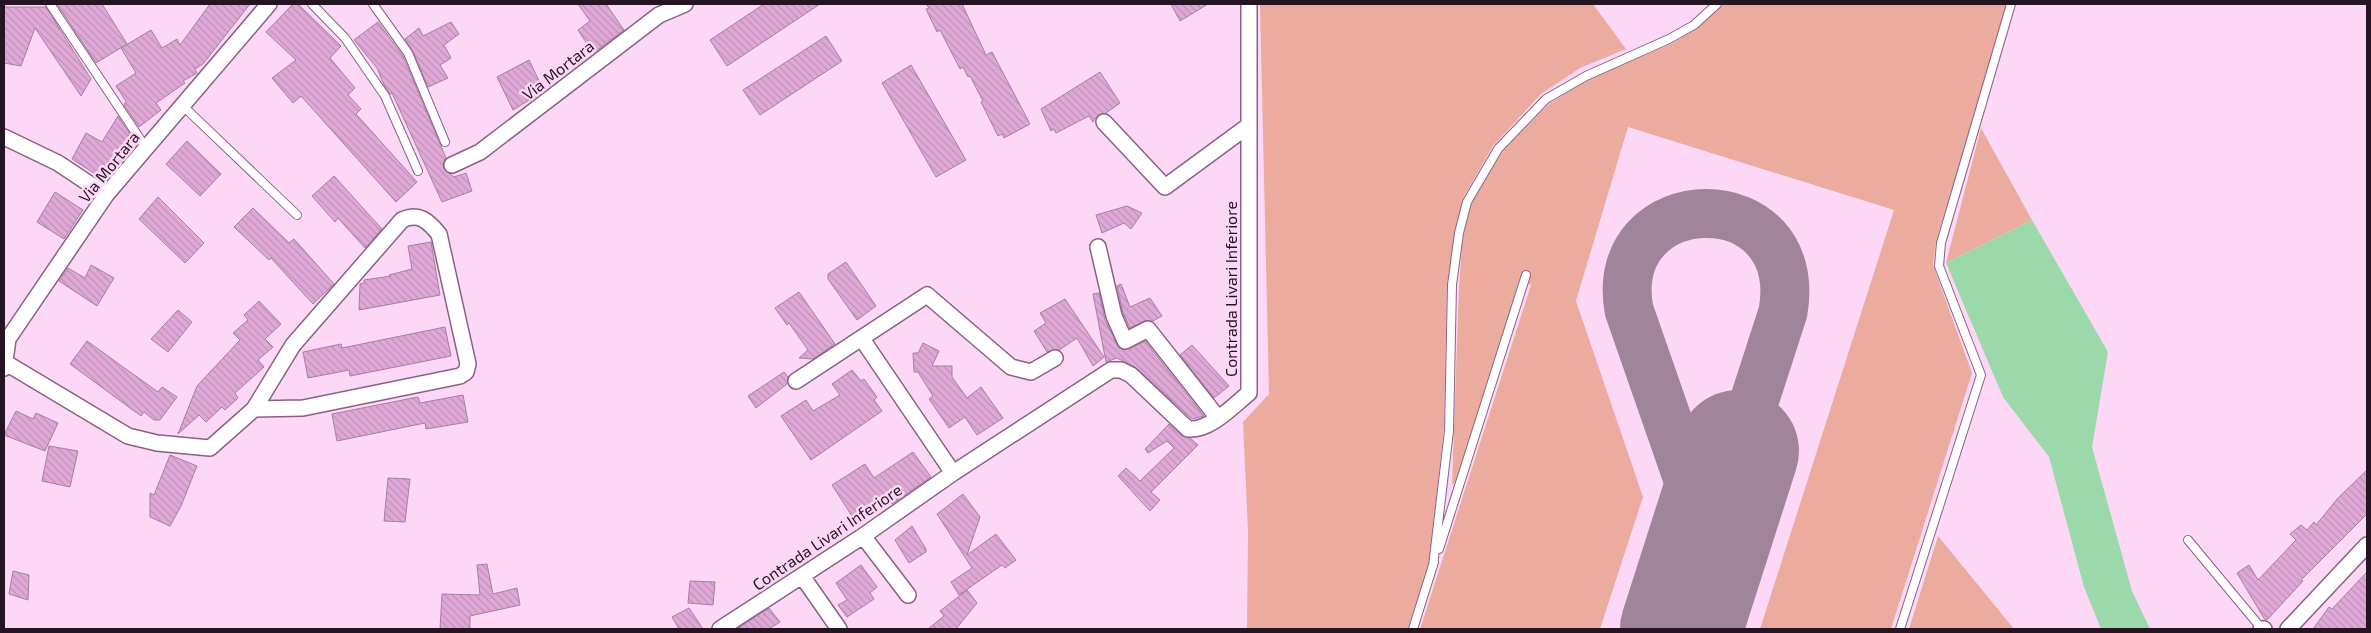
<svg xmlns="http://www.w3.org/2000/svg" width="2371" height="633" viewBox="0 0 2371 633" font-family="'Exo 2',sans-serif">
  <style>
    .green { fill: #ebac9f }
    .water { fill: #9bd9ab }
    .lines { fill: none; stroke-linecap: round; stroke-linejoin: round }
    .taxiway { stroke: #a0849a; stroke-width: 49 }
    .runway { stroke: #a0849a; stroke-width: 122 }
    .building { fill: url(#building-back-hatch); stroke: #a77ea0 }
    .lane-casing { stroke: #896283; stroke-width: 10 }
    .street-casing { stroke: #896283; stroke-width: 18 }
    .lane { stroke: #fff; stroke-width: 8 }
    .street { stroke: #fff; stroke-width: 15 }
    .labels { text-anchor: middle; stroke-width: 5; stroke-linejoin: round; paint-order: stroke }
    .street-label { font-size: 16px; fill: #251522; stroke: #fdd8f6 }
  </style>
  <defs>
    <pattern id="building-back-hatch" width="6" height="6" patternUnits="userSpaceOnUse" patternTransform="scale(1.25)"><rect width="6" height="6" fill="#e0a8d7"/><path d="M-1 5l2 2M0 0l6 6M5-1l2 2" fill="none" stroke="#c090b8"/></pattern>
  </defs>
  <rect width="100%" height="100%" fill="#fdd8f6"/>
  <!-- green -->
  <path class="green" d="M1260 4H1593L1626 49 1580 68 1541 94 1493 146 1463 198 1447 284 1444 428 1429 563 1408 629H1247L1248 531 1243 422 1269 394Z
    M1722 4H2008L1936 241 1933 265 1972 373 1891 629H1760L1894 210 1628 127 1576 301 1643 497 1600 629H1420L1531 285 1519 281 1457 480 1452 485 1459 285 1463 235 1471 203 1502 152 1550 103 1590 79 1673 43 1698 28Z
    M1981 128 2032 220 1946 263Z
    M1938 536 2014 629H1909Z"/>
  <!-- water -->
  <path class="water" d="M2032 220 2108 352 2092 447 2132 591 2150 629H2101L2084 587 2049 457 2003 397 1946 263Z"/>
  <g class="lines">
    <!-- taxiway -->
    <path class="taxiway" d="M1699 572 1703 539 1697 505 1629 310C1606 183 1806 179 1783 312L1738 451"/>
    <!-- runway -->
    <path class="runway" d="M1681 629 1738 451"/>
  </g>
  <!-- building -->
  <path class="building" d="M57 4H102L127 44 96 63Z
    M210 4H250L203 64 195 69 197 73 183 81 185 83 156 103 161 110 139 127 124 105 126 101 116 86 136 73 121 48 151 30 162 48 177 39 180 45Z
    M293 4H298L341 46 330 58 355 88 348 95 361 109 356 114 417 182 396 202 301 96 293 103 272 78 296 60 266 32Z
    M578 4H606L624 30 593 53 578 30 590 21Z
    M764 4H820L727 66 710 40Z
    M926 4H962L986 55 992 52 1030 124 1004 138 1002 134 998 136 981 102 983 101 970 76 968 77 963 67 960 69 940 30 937 32 926 9 929 8Z
    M1171 4H1208L1180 21Z
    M4 7H46L91 79 81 96 35 28 21 66 4 63Z
    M378 22 403 56 446 158 443 164 444 169 454 177 466 173 472 191 442 202 392 93 390 94 384 85 377 68 354 40Z
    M451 22 459 34 444 45 451 58 440 65 448 78 428 87 413 51 405 39 419 28 423 36Z
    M826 36 842 61 760 115 743 90Z
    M529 60 544 91 513 110 497 77Z
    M911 65 966 160 936 177 882 83Z
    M1100 72 1120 103 1106 113 1098 115 1093 122 1089 116 1056 133 1054 129 1051 131 1041 109Z
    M118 116 130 134 128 136 133 144 106 181 72 159 86 133 102 142Z
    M187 141 221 174 200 196 166 164Z
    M334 176 382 229 365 248 338 218 335 222 312 196Z
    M55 192 83 210 64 239 37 222Z
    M158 197 204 243 185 263 139 219Z
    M1127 206 1142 213 1131 229 1124 223 1102 233 1096 215Z
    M253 208 289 243 294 239 334 284 313 304 271 258 269 260 234 227Z
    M431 242 440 295 359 310 360 284 364 283V280L391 276 389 275 412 269 408 246Z
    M846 262 876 306 857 320 828 279V274Z
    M91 265 114 278 97 306 59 281 68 268 85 278Z
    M1121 284 1130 307 1150 298 1162 316 1153 321H1144L1130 328 1123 313 1117 286Z
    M799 292 835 344 813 359 799 358 808 350 789 323 787 325 775 308Z
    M1099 293 1105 320 1119 348 1129 349 1145 341 1204 416 1192 419 1135 367 1117 358 1106 362 1093 294Z
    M1065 299 1104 357 1093 366 1077 338 1059 350 1047 352 1034 331 1046 323 1040 313Z
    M259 301 281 324 265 339 273 347 258 360 264 367 235 393 238 398 225 410 222 407 206 422 199 415 178 434 197 386 240 340 233 333 248 320 244 315Z
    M178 310 192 322 168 352 151 339Z
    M445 327 451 356 350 376 349 370 308 378 303 352 341 344 342 348Z
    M87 341 158 392 162 387 177 397 160 420H154L144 412 141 416 70 364Z
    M923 343 939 351 932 366H952V377L967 398 981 387 1003 418 977 435 965 417 949 428 929 399 933 396 918 372H914L913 353H918Z
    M1192 345 1229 386 1214 398 1180 355Z
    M852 370 861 381 864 379 877 397 874 400 882 411 811 460 781 416 806 400 813 411 840 395 832 384Z
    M784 372 788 377 787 384 756 408 748 396Z
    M463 395 468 422 426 429 425 423 337 441 332 414 418 397 420 403Z
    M16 411 33 419 36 413 58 423 45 451 4 435Z
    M1169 424 1182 436 1190 438 1198 445 1151 492 1160 500 1150 511 1118 476 1126 468 1140 481 1174 448 1167 441 1148 453 1145 449Z
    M49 446 78 451 70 487 42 481Z
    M913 452 931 477 892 504 885 494 852 516 832 485 865 464 874 478Z
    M170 455 197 466 181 506 170 526 150 517V493L154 495Z
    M2367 470V514L2301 580 2303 581 2267 620H2265L2237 573 2249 565 2258 580 2296 540 2290 534 2301 525 2307 530 2314 522 2316 525 2338 498Z
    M388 478 410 479 405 522 384 521Z
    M963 494 980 517 967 555 996 534 1016 560 1005 568 1002 565 959 595 951 582 972 568 937 514Z
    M912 526 926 549V552L909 563 895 540Z
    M487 564 493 594 517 588 520 605 470 616V629H440L442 594 480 595 477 565Z
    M861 565 877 587 870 593 874 599 847 617 838 605 847 600 836 583Z
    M13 571 29 575 28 600 9 594Z
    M2367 572V629H2313L2329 607 2332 609Z
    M690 581 715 582 713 605 688 603Z
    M967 590 977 603 956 629H928L944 616 940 611Z
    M689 608 703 629H679L672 617Z
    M769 608 780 622 769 629H737Z"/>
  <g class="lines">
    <!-- lane casing -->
    <g class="lane-casing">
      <path id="lane" d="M50 4 146 148
        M312 4 345 38 385 96 418 171
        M373 4 408 53 445 142
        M182 105 297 215
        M2188 540 2262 629
        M1439 549 1526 275
        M1433 566 1449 431 1452 285 1459 233 1467 202 1498 149 1546 99 1586 76 1669 39 1694 25 1717 4
        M1413 629 1434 562
        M1900 629 1981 375 1939 266 1941 243 2011 4"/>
    </g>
    <!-- street casing -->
    <g class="street-casing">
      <path id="street" d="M1104 122 1165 187 1248 126
        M4 137 58 163 106 195
        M452 165 480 152 659 15 685 4
        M1098 247 1114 316 1125 341 1148 329 1218 418
        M6 363 128 436 157 443 210 448 254 409 293 345 402 220C419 212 428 221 439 234L468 364 466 372 460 376 303 408 254 409
        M4 368 8 339 106 195 269 4
        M796 381 927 295 1011 367 1031 372 1055 358
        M953 473 1111 370H1121L1131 375 1188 429C1210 431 1233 406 1249 393V4
        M863 536 908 595
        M802 576 839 629
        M720 629 863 536 953 473 862 339
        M2261 629H2264
        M2288 629 2367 545"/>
    </g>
    <!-- lane -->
    <use href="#lane" class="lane"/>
    <!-- street -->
    <use href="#street" class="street"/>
  </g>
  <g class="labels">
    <!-- street labels -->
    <g class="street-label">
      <text transform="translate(558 70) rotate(-38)" y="6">Via Mortara</text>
      <text transform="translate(109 167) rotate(-51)" y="6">Via Mortara</text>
      <text transform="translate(1231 289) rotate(-90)" y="6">Contrada Livari Inferiore</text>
      <text transform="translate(827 537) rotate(-34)" y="6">Contrada Livari Inferiore</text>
    </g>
  </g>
  <!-- border -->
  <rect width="2371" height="633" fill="none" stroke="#251522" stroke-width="10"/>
</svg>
